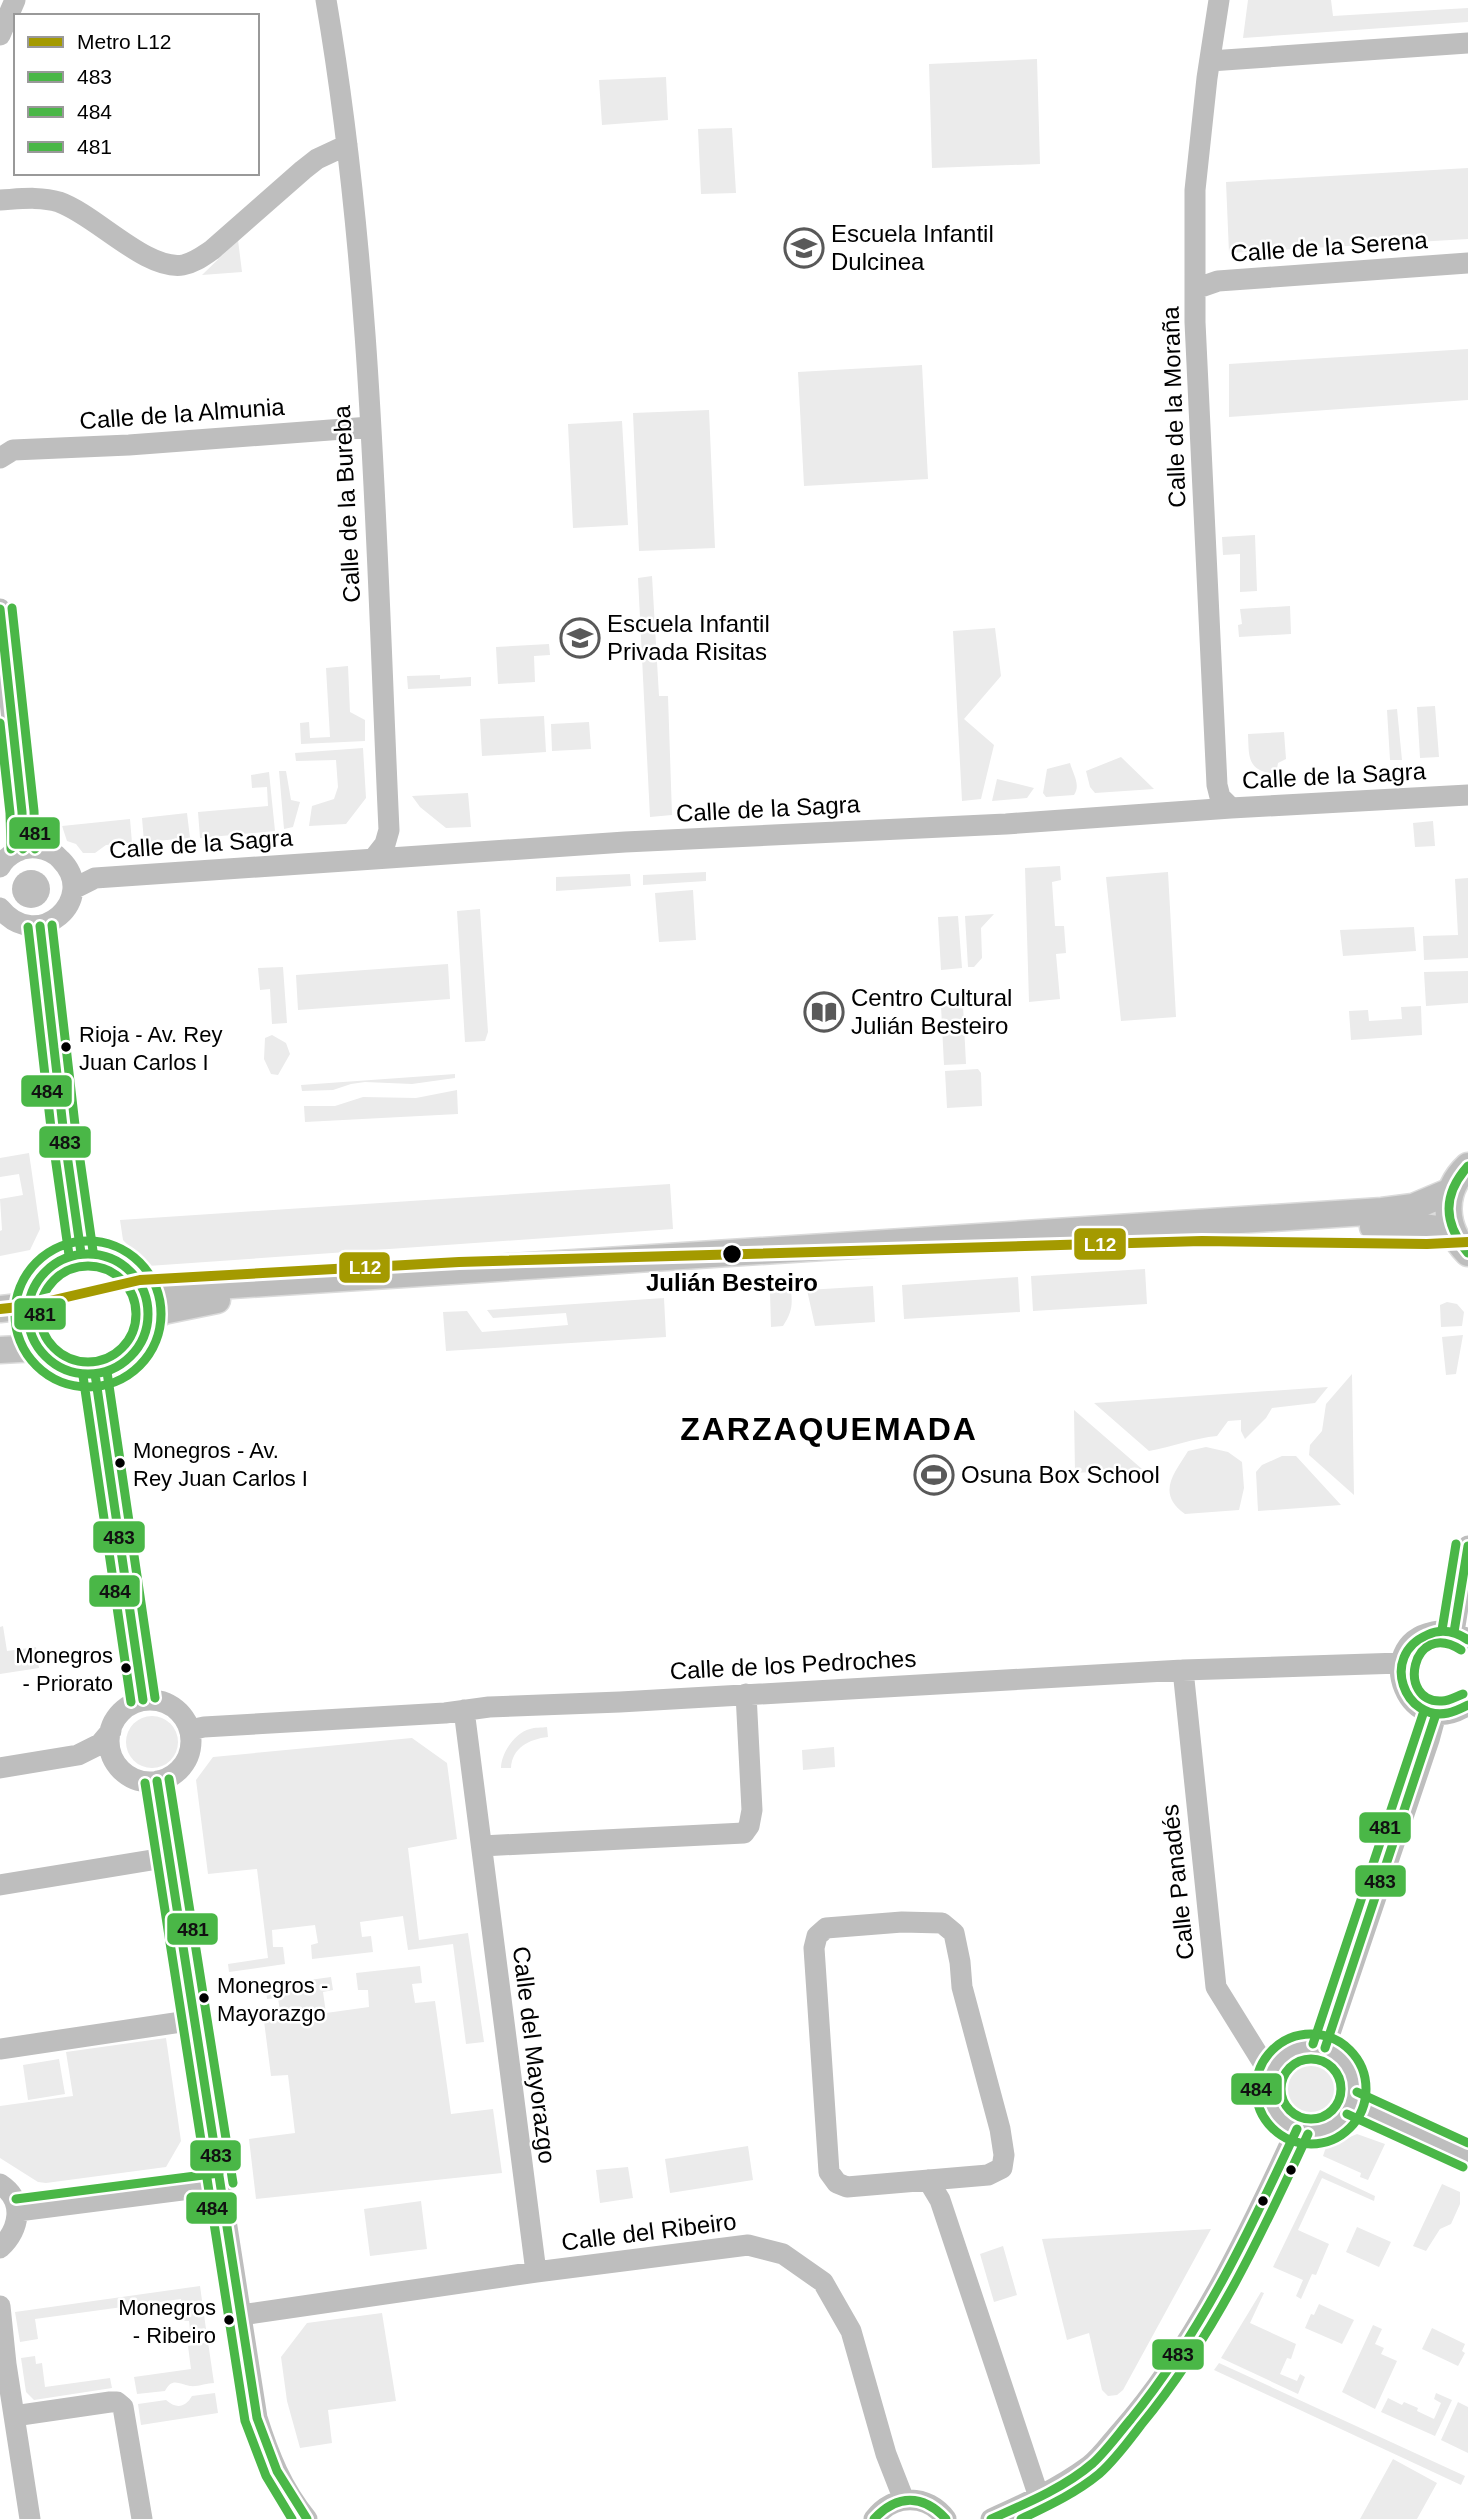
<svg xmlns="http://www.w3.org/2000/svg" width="1468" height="2519" viewBox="0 0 1468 2519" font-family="Arial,sans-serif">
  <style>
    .green { fill: #ebebeb }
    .water { fill: #bebebe }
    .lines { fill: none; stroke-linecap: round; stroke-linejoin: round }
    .major-casing { stroke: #dbdbdb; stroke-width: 29 }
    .minor { stroke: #bebebe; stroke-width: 21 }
    .major { stroke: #bebebe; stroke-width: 26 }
    .bus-1-casing { stroke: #fff; stroke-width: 14 }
    .bus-2-casing { stroke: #fff; stroke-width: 14 }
    .bus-3-casing { stroke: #fff; stroke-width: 14 }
    .bus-1 { stroke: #4ab747; stroke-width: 9 }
    .bus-2 { stroke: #4ab747; stroke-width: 9 }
    .bus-3 { stroke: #4ab747; stroke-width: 9 }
    .metro-1-casing { stroke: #fff; stroke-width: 16 }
    .metro-1 { stroke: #a49a00; stroke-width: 10 }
    .bus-dot { fill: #000; stroke: #fff; stroke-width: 2.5 }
    .labels { text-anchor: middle; stroke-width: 5; stroke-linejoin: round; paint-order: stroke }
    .bus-label { font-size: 22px; fill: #000; stroke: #fff; text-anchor: start }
    .poi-label { font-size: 24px; fill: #000; stroke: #fff; text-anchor: start }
    .street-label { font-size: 24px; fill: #000; stroke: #fff }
    .stop-label { font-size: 24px; font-weight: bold; fill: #000; stroke: #fff }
    .district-label { font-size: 32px; font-weight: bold; letter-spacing: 2px; fill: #000; stroke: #fff }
    .line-badge { stroke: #fff; stroke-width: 2.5 }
    .badge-label { font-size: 19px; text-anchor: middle; font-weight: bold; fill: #fff }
    .pale-badge-label { font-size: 19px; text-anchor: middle; font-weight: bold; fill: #111 }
  </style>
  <rect width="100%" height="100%" fill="#fff"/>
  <!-- green -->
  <path class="green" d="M1248 0H1331L1333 16 1468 8V22L1243 38Z
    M1037 59 1040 164 932 168 929 64Z
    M666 77 668 120 602 125 599 80Z
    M732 128 736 193 701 194 698 129Z
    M1468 168V239L1229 253 1226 182Z
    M238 240 242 272 202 275Z
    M1468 349V400L1229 417V364Z
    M922 365 928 479 804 486 798 372Z
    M709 410 715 548 639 551 633 413Z
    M622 421 628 525 573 528 568 424Z
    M1255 535 1257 591 1240 592V554L1223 555 1222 537Z
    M652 576 659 696H668L672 815 650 817 638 578Z
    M1290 606 1291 634 1239 637 1238 625 1242 624 1240 609Z
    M995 628 1001 676 964 719 994 745 981 799 962 801 953 631Z
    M549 644 550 655 534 656 535 682 498 684 496 647Z
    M348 666 350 712 365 720V741L301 744 300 723 309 722 310 738 330 737 326 668Z
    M440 675V679L471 677V686L408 689 407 676Z
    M1435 706 1439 757 1420 758 1417 707Z
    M1397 709 1402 760H1390L1387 710Z
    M544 716 546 752 482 756 480 719Z
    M589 722 591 749 552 751 551 724Z
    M1284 732 1286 759 1278 763 1276 774C1247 771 1249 758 1248 734Z
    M363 748 366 798 346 824 309 826 312 806 334 799 338 787 336 760 296 761 295 753Z
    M1121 757 1154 789 1095 793 1090 787 1086 771Z
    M1070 763C1073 774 1081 785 1074 795L1046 797 1043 793 1047 769Z
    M279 771H286L291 800 300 802 293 827 284 829Z
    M269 772 275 831 200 838 198 812 268 806 267 787 252 788 251 775Z
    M997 779 1034 788 1027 798 992 801Z
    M468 793 471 827 446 828 420 807 412 796Z
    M187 813 190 838 144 842 142 818Z
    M130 819 132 843 106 845 95 853H83L76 844 67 841 62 826Z
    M1433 821 1435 846 1415 847 1413 823Z
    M1060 866 1061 880 1052 882 1055 926H1064L1066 953 1056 954 1060 999 1029 1002 1025 868Z
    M706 872V881L643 885V875Z
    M1168 872 1176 1017 1121 1021 1106 877Z
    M630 874 631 886 556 891V877Z
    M1468 878V958L1424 960 1423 936 1458 935 1455 879Z
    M693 890 696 940 659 942 655 893Z
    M480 909 488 1032 485 1041 465 1042 457 911Z
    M994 914 981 928 982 958 974 967H968L965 916Z
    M958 916 962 968 941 970 938 917Z
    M1414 927 1416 951 1343 956 1340 930Z
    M448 964 450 999 298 1010 296 975Z
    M283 967 287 1023 272 1024 270 989 260 990 258 968Z
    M1468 971V1003L1426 1006 1424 972Z
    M963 1005 966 1064 944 1065 941 1006Z
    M1421 1006 1422 1035 1351 1040 1349 1011 1368 1010 1369 1021 1402 1019 1401 1007Z
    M272 1035 286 1043 290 1054 278 1075 271 1074 264 1059 265 1038Z
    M978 1069 981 1073 982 1106 947 1108 945 1071Z
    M455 1074V1078L412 1084 365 1082 351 1084 333 1090 302 1091 301 1085Z
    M457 1090 458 1114 305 1122 304 1106H335L363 1097 416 1098Z
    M29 1153 40 1229 30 1250 0 1256V1231L2 1230 0 1199 23 1195 19 1174 0 1177V1158Z
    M670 1184 673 1229 148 1266 123 1240 120 1220Z
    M1145 1269 1147 1304 1033 1311 1031 1276Z
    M1018 1277 1020 1312 904 1319 902 1285Z
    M873 1286 875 1322 815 1326 807 1290Z
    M791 1291C793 1306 791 1314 783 1326L771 1327 770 1293Z
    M664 1298 666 1337 446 1351 443 1312 467 1311 482 1332 568 1325 566 1313 493 1318 487 1310Z
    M1447 1302 1457 1304 1464 1312 1462 1326 1441 1327 1440 1305Z
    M1463 1335 1456 1374 1446 1375 1442 1337Z
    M1352 1374 1354 1495 1309 1455 1310 1445 1322 1431 1326 1404Z
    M1328 1387 1315 1403 1272 1408 1266 1418 1245 1439 1241 1431V1420L1228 1421 1217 1436C1194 1438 1172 1447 1149 1451L1094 1403Z
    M1074 1410 1142 1469 1075 1473Z
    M1206 1447 1228 1452 1242 1462 1244 1488 1239 1510 1185 1514C1156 1493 1174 1474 1188 1451Z
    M1282 1456H1296L1341 1505 1258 1511 1256 1472 1262 1465Z
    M3 1626 7 1651 36 1647 39 1668 0 1674V1627Z
    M126 1742a26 26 0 1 1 52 0a26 26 0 1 1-52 0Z
    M547 1727 548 1737C529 1739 512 1748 511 1768H501C501 1754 514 1733 530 1729 535 1727 541 1728 547 1727Z
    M412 1738 447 1763 457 1839 408 1848 419 1940 468 1933 484 2042 466 2044 453 1944 408 1950 403 1916 360 1922 362 1937 371 1936 373 1952 312 1959 311 1945 318 1943 315 1925 272 1930 273 1947H283L285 1964 229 1972 228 1964 268 1958 257 1869 208 1874 196 1780 213 1757Z
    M834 1747 835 1767 803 1770 802 1750Z
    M420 1966 422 1983 412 1984 415 2003 435 2001 451 2114 493 2109 502 2173 256 2199 249 2139 295 2133 288 2075 271 2076 264 2021 281 2018 278 1998 267 1999 266 1986 331 1977 333 1990 323 1992 326 2013 369 2007 368 1990H358L356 1973Z
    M166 2038 181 2141 166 2167 46 2183 38 2182 0 2158V2106L73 2096 66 2052Z
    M59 2059 65 2094 28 2100 23 2065Z
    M1287 2088a25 25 0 1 1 50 0a25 25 0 1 1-50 0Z
    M1357 2134 1385 2144 1368 2180 1360 2177 1361 2173 1323 2156 1326 2147Z
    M748 2146 753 2180 670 2193 665 2159Z
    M628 2167 633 2198 600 2203 596 2170Z
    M1320 2170 1375 2196 1374 2201 1322 2178 1298 2230 1329 2244 1316 2275 1312 2274 1301 2299 1296 2296 1303 2280 1273 2267Z
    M1442 2184 1460 2192V2204L1451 2224 1440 2229 1426 2251 1413 2246Z
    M421 2201 427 2249 370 2256 364 2209Z
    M1357 2227 1391 2242 1379 2267 1346 2252Z
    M1211 2229 1123 2390 1117 2395 1108 2396 1102 2390 1089 2333 1067 2340 1042 2239Z
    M1003 2246 1017 2295 994 2302 980 2254Z
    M200 2286 206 2329 190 2331 189 2321H184L181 2299 35 2319 38 2339 20 2342 15 2312Z
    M1261 2292 1264 2293 1250 2323 1296 2344 1291 2359 1287 2358 1280 2374 1297 2381 1300 2374 1305 2377 1298 2394 1221 2358Z
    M1319 2304 1354 2320 1342 2344 1305 2328 1311 2314 1314 2315Z
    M382 2313 396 2401 328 2410 332 2443 300 2448 287 2401 281 2357 307 2323Z
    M1373 2325 1382 2329 1375 2344 1384 2348 1381 2354 1397 2361 1375 2409 1342 2392Z
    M1432 2328 1465 2344 1462 2351 1465 2353 1458 2366 1422 2349Z
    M208 2342 214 2383C207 2383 197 2387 190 2386 179 2384 172 2377 165 2391L137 2394 134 2377 191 2369 188 2346Z
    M35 2356 36 2364 42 2363 45 2387 110 2378 112 2388 34 2400 26 2392 21 2358Z
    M1219 2363 1465 2476 1461 2485 1214 2370Z
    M215 2393 218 2413 141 2425 138 2404 166 2400C176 2409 185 2408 192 2396Z
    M1436 2393 1452 2400 1435 2436 1381 2412 1388 2398 1402 2405 1404 2402 1418 2408 1417 2411 1434 2419 1441 2403 1434 2399Z
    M1458 2402 1468 2407V2453L1441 2440Z
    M1393 2459 1437 2483 1417 2519H1360Z"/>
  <!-- water -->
  <path class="water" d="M12 889a19 19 0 1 1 38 0a19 19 0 1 1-38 0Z"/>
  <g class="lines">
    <!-- major casing -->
    <g class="major-casing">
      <path id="major" d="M1468 1166C1441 1191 1443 1228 1468 1253
        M1373 1227 1415 1226 1452 1231
        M28 1314a60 60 0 1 1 120 0a60 60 0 1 1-120 0Z
        M144 1289 186 1288 1382 1211 1413 1207 1451 1191
        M0 1309 28 1306
        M149 1320 163 1311 217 1300
        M0 1350 38 1348"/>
    </g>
    <!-- minor -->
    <path class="minor" d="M326 0C373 274 376 553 389 830L385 844 374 858
      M1219 0 1207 78 1195 190V322L1217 785 1220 797 1231 808
      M0 35 15 0
      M1210 61 1468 43
      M0 200C19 199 40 196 59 202 96 215 146 271 183 265 194 263 203 256 212 250L303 170 317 159 347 145
      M1195 289 1218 281 1468 263
      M0 458 13 450 129 445 370 427
      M0 609 22 812 23 849
      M0 867C7 854 23 846 37 848 47 849 55 853 61 860 99 898 38 955 0 908
      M73 889 95 878 625 842 1006 824 1231 808 1468 795
      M40 926 63 1127 81 1253
      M95 1374 143 1700
      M1454 1632 1468 1546
      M1468 1640C1457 1632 1445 1629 1433 1632 1370 1645 1408 1745 1468 1705
      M1183 1670 1216 1987 1265 2066 1273 2069
      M109 1741a41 41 0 1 1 82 0a41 41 0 1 1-82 0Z
      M464 1710 536 2272
      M190 1730 204 1727 445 1713 489 1707 620 1702 1183 1670 1401 1663
      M0 1768 78 1755 100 1744 111 1731
      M157 1781 257 2418C269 2456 282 2488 307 2519
      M482 1846 744 1833 749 1826 752 1810 746 1694
      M0 1885 170 1857
      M902 1922 942 1923 954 1933 960 1962 962 1987 1000 2129 1004 2155 1002 2168 988 2175 847 2187 837 2183 829 2172 814 1948 817 1936 826 1928Z
      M1268 2089a43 43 0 1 1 86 0a43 43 0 1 1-86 0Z
      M1325 2048 1429 1740 1436 1714
      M0 2049 195 2020
      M1352 2103 1468 2156
      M928 2180 940 2200 1039 2497
      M0 2184C26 2201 19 2230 0 2248
      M18 2211 221 2185
      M0 2306 6 2364 30 2519
      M241 2315 536 2272 748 2245 783 2254 823 2282 851 2331 886 2454 904 2500
      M14 2416 110 2402H117L123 2407 142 2519
      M874 2519C893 2493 928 2494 946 2519
      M991 2519C1025 2504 1059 2488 1089 2466 1101 2457 1111 2442 1121 2431 1194 2349 1251 2229 1297 2129"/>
    <!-- major -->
    <use href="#major" class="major"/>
    <!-- bus-1 casing -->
    <g class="bus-1-casing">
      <path id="bus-1" d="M0 609 22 812 23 849
        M40 926 63 1127 81 1253
        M1468 1166C1442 1195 1443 1223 1468 1253
        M28 1314a60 60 0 1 1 120 0a60 60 0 1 1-120 0Z
        M95 1374 143 1700
        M1454 1632 1468 1546
        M1468 1640C1455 1631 1442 1628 1427 1635 1379 1656 1405 1722 1448 1713 1454 1712 1462 1708 1468 1705
        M157 1781 257 2418 277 2471 307 2519
        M1325 2048 1436 1714
        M874 2519C897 2494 923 2494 946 2519
        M991 2519C1025 2504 1064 2488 1093 2463 1107 2450 1119 2433 1131 2419 1202 2332 1250 2230 1297 2129"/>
    </g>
    <!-- bus-2 casing -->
    <g class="bus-2-casing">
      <path id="bus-2" d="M0 723 10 813 11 849
        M28 927 51 1128 69 1255
        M15 1314a73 73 0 1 1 146 0a73 73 0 1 1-146 0Z
        M83 1376 131 1702
        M145 1783 245 2421 266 2476 292 2519
        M1256 2089a55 55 0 1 1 110 0a55 55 0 1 1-110 0Z
        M1347 2114 1463 2167
        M1021 2519C1048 2506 1076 2493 1099 2474 1115 2460 1128 2442 1141 2425 1213 2338 1261 2236 1308 2134"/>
    </g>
    <!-- bus-3 casing -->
    <g class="bus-3-casing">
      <path id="bus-3" d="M12 608 34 811 35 849
        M52 925 75 1125 93 1251
        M40 1314a48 48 0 1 1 96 0a48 48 0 1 1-96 0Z
        M107 1372 155 1698
        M1442 1630 1456 1544
        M1461 1650C1411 1618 1396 1704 1442 1701 1449 1701 1457 1696 1463 1694
        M169 1779 233 2183
        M1313 2044 1424 1711
        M1281 2089a30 30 0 1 1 60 0a30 30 0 1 1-60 0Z
        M1357 2092 1468 2143
        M16 2199 219 2173"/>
    </g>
    <!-- bus-1 -->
    <use href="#bus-1" class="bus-1"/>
    <!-- bus-2 -->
    <use href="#bus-2" class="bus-2"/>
    <!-- bus-3 -->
    <use href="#bus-3" class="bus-3"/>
    <!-- metro-1 casing -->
    <g class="metro-1-casing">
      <path id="metro-1" d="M0 1309 28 1306 140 1280 459 1262 1202 1241 1427 1244 1468 1242"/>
    </g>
    <!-- metro-1 -->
    <use href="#metro-1" class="metro-1"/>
  </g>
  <!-- icons -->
  <defs>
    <g id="school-ring" transform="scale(2.0125)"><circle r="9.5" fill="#fff" stroke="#595959" stroke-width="1.5"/><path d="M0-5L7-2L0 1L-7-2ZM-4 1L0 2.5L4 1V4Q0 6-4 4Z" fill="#595959"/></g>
    <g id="library-ring" transform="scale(2.0125)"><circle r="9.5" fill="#fff" stroke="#595959" stroke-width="1.5"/><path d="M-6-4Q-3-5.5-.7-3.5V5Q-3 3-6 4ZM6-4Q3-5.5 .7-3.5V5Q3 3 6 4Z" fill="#595959"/></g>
    <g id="stadium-ring" transform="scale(2.0125)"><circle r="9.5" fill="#fff" stroke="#595959" stroke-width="1.5"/><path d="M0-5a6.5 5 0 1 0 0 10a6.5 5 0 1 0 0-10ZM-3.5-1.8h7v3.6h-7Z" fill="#595959"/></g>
  </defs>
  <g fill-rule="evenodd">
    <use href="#school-ring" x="804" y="248"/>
    <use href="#school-ring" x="580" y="638"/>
    <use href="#library-ring" x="824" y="1012"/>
    <use href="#stadium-ring" x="934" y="1475"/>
  </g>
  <!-- markers -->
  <g class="bus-dot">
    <circle cx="66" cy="1047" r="6"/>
    <circle cx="732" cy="1254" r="10"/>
    <circle cx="120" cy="1463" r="6"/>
    <circle cx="126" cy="1668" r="6"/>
    <circle cx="204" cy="1998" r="6"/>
    <circle cx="1291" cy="2170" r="6"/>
    <circle cx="1263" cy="2201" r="6"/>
    <circle cx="229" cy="2320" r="6"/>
  </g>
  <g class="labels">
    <!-- bus labels -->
    <g class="bus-label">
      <text x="79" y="1042">Rioja - Av. Rey<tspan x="79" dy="28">Juan Carlos I</tspan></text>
      <text x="133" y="1458">Monegros - Av.<tspan x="133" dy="28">Rey Juan Carlos I</tspan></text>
      <text x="113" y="1663" text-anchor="end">Monegros<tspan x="113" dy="28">- Priorato</tspan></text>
      <text x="217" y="1993">Monegros -<tspan x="217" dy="28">Mayorazgo</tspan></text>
      <text x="216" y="2315" text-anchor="end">Monegros<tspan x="216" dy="28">- Ribeiro</tspan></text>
    </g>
    <!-- poi labels -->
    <g class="poi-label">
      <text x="831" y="242">Escuela Infantil<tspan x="831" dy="28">Dulcinea</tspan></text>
      <text x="607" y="632">Escuela Infantil<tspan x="607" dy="28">Privada Risitas</tspan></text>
      <text x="851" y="1006">Centro Cultural<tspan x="851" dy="28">Julián Besteiro</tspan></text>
      <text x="961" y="1483">Osuna Box School</text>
    </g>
    <!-- street labels -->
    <g class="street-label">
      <text transform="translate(1329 247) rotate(-4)" y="8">Calle de la Serena</text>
      <text transform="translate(1174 407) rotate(-92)" y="8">Calle de la Moraña</text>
      <text transform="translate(182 414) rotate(-4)" y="8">Calle de la Almunia</text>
      <text transform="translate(347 504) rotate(-93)" y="8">Calle de la Bureba</text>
      <text transform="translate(1334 776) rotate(-3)" y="8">Calle de la Sagra</text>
      <text transform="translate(768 809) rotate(-3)" y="8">Calle de la Sagra</text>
      <text transform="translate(201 844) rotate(-4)" y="8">Calle de la Sagra</text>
      <text transform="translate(793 1665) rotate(-3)" y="8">Calle de los Pedroches</text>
      <text transform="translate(1178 1882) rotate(-96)" y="8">Calle Panadés</text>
      <text transform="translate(534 2055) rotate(83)" y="8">Calle del Mayorazgo</text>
      <text transform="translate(649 2232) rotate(-7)" y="8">Calle del Ribeiro</text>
    </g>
    <!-- stop labels -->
    <g class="stop-label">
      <text x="732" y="1291">Julián Besteiro</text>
    </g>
    <!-- district labels -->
    <g class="district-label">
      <text x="829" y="1440">ZARZAQUEMADA</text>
    </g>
  </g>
  <g class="line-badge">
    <rect x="8" y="816" width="53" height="34" rx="7" fill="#4ab747"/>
    <rect x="20" y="1074" width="53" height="34" rx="7" fill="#4ab747"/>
    <rect x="38" y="1125" width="54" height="34" rx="7" fill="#4ab747"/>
    <rect x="1073" y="1227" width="54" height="34" rx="7" fill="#a49a00"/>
    <rect x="338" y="1251" width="53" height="33" rx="7" fill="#a49a00"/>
    <rect x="13" y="1297" width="54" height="34" rx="7" fill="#4ab747"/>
    <rect x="92" y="1520" width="54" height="34" rx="7" fill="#4ab747"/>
    <rect x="88" y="1574" width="53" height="34" rx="7" fill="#4ab747"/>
    <rect x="1358" y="1811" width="54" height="33" rx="7" fill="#4ab747"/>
    <rect x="1354" y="1864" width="53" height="34" rx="7" fill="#4ab747"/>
    <rect x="166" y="1912" width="53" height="34" rx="7" fill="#4ab747"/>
    <rect x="1230" y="2072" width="53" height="34" rx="7" fill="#4ab747"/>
    <rect x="189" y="2139" width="53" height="33" rx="7" fill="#4ab747"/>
    <rect x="185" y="2191" width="53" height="34" rx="7" fill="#4ab747"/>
    <rect x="1151" y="2338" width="54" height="33" rx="7" fill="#4ab747"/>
  </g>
  <g class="badge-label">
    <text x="1100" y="1251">L12</text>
    <text x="365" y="1274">L12</text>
  </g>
  <g class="pale-badge-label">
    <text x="35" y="840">481</text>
    <text x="47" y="1098">484</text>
    <text x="65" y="1149">483</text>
    <text x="40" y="1321">481</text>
    <text x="119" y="1544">483</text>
    <text x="115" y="1598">484</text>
    <text x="1385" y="1834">481</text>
    <text x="1380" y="1888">483</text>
    <text x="193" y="1936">481</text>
    <text x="1256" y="2096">484</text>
    <text x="216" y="2162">483</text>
    <text x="212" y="2215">484</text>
    <text x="1178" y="2361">483</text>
  </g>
  <!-- legend -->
  <rect x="14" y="14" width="245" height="161" fill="#ffffff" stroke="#999999" stroke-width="2"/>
  <rect x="28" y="37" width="35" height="10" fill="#a49a00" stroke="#999999" stroke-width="2"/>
  <text x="77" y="49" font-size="21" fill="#000000">Metro L12</text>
  <rect x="28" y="72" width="35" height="10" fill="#4ab747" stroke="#999999" stroke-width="2"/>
  <text x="77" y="84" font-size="21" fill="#000000">483</text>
  <rect x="28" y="107" width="35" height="10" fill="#4ab747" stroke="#999999" stroke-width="2"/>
  <text x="77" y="119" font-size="21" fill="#000000">484</text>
  <rect x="28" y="142" width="35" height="10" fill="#4ab747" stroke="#999999" stroke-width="2"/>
  <text x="77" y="154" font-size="21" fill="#000000">481</text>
</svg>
